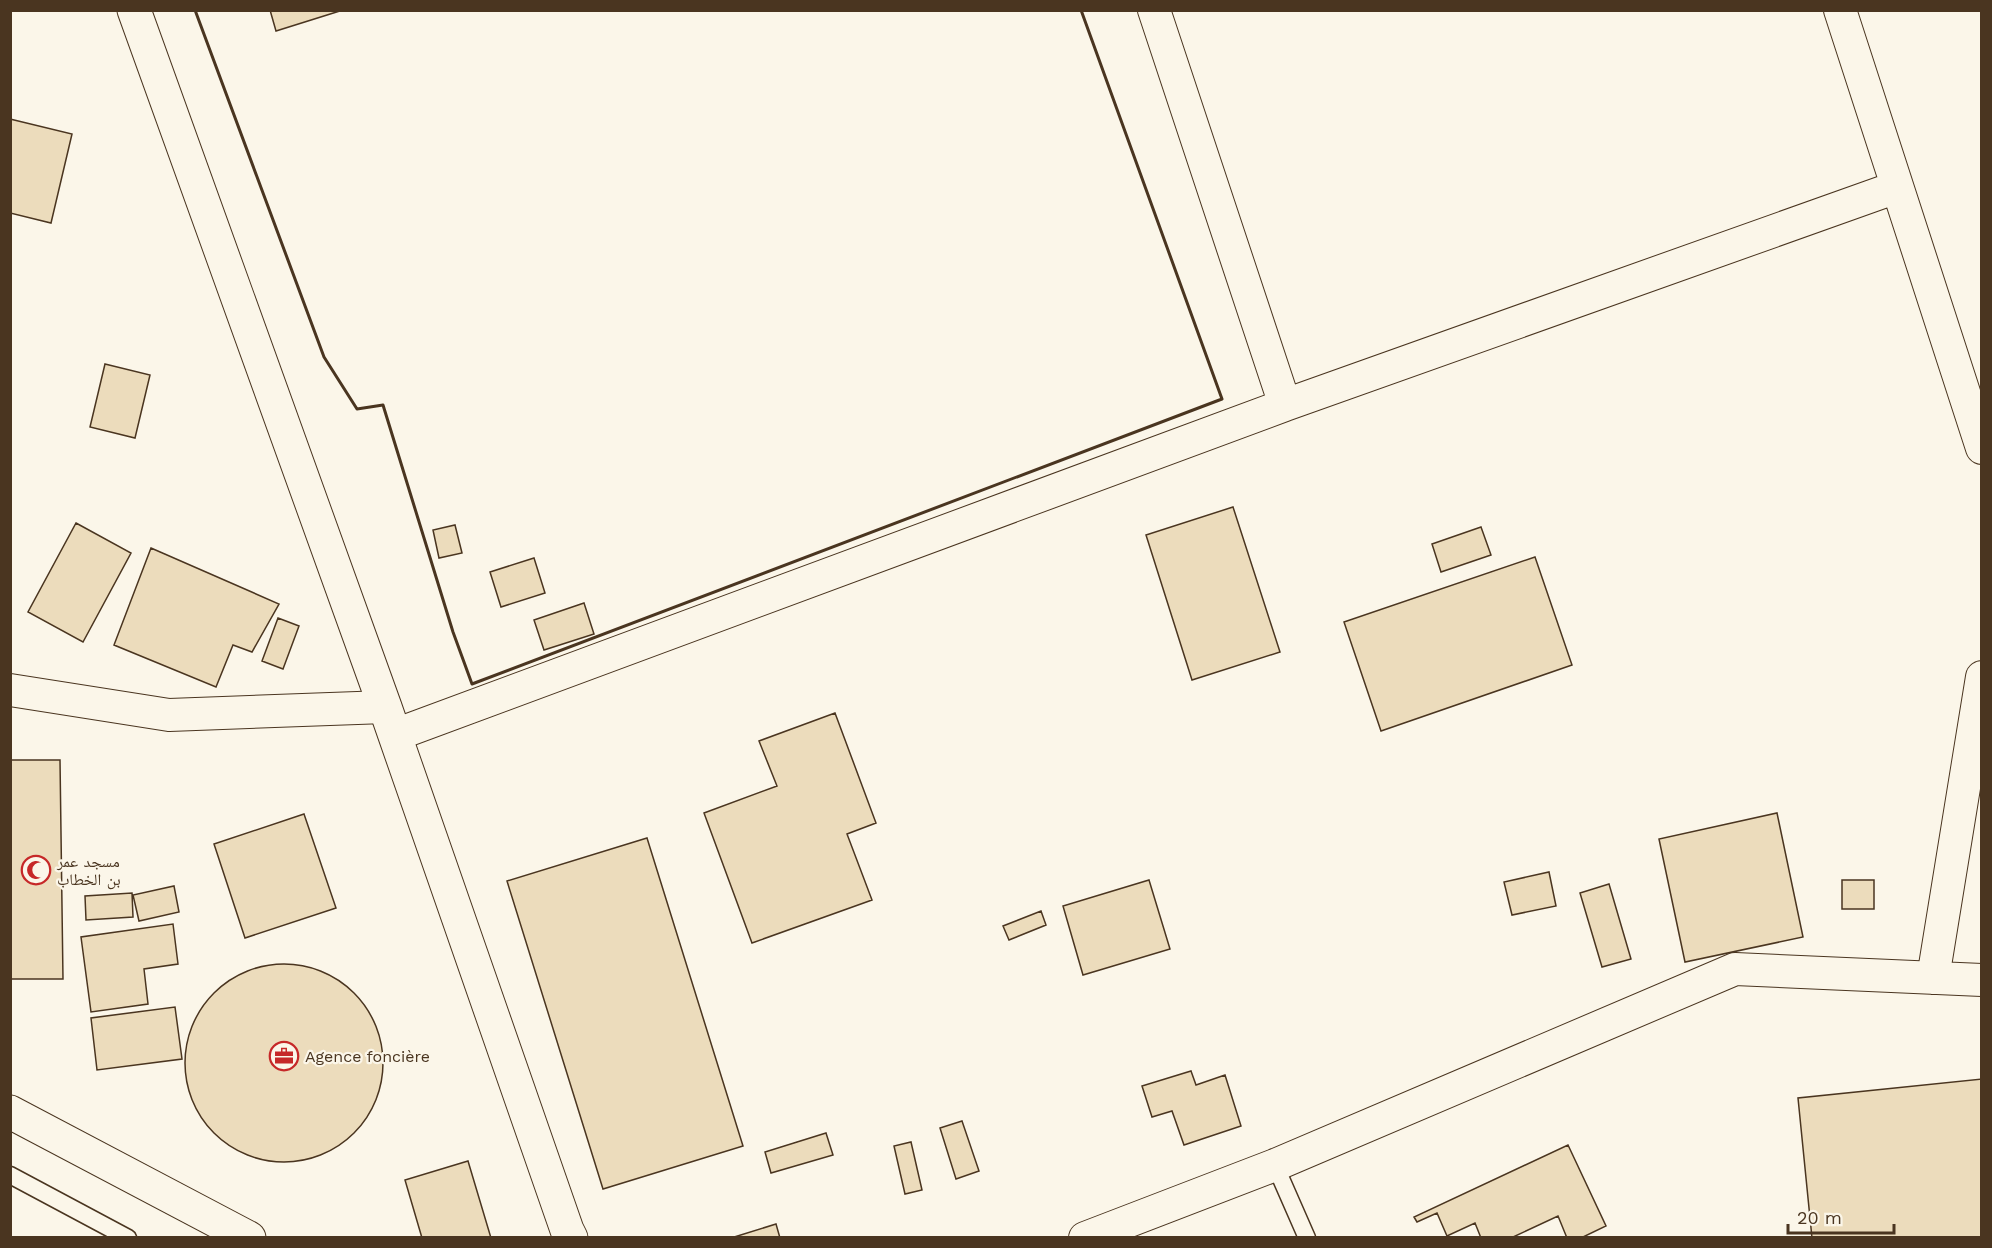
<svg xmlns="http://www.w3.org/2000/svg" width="1992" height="1248" viewBox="0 0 1992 1248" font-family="'Work Sans','Noto Naskh Arabic',sans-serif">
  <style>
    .building { fill: #ecdcbc; stroke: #4a3520; stroke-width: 1.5 }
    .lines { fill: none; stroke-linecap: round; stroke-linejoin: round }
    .lane-casing { stroke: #4a3520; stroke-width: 19 }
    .street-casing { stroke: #4a3520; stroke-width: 34 }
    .secondary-casing { stroke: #4a3520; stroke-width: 35 }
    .primary-casing { stroke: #4a3520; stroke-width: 35 }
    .lane { stroke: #fbf6e9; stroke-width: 16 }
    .street { stroke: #fbf6e9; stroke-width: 32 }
    .secondary { stroke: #fbf6e9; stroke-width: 33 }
    .primary { stroke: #fbf6e9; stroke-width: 33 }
    .wall { stroke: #4a3520; stroke-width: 3 }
    .labels { text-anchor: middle; stroke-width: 4.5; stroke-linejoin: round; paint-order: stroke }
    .poi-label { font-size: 16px; fill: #4a3520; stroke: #fbf6e9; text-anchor: start }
  </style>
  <rect width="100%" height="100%" fill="#fbf6e9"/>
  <!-- building -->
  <path class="building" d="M270 10H343L276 31Z
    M10 119 72 134 51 223 10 213Z
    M105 364 150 375 135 438 90 427Z
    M1233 507 1280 652 1192 680 1146 535Z
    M76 523 131 553 83 642 28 612Z
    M455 525 462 553 439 558 433 530Z
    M1481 527 1491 555 1441 572 1432 544Z
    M151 548 279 604 252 652 233 645 216 687 114 645Z
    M1535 557 1572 665 1381 731 1344 622Z
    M534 558 545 593 501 607 490 572Z
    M584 603 594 634 544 650 534 620Z
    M278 618 299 626 283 669 262 661Z
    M835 713 876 823 847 834 872 900 752 943 704 813 777 786 759 741Z
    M10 760H60L63 979H10Z
    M1777 813 1803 937 1685 962 1659 839Z
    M304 814 336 908 245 938 214 844Z
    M647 838 743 1146 603 1189 507 881Z
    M1549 872 1556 906 1512 915 1504 882Z
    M1149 880 1170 949 1083 975 1063 906Z
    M1842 880H1874V909H1842Z
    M1609 884 1631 959 1602 967 1580 893Z
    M174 886 179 912 139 921 133 895Z
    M132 893 133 917 86 920 85 896Z
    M1041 911 1046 925 1009 940 1003 926Z
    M173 924 178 964 144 969 148 1004 91 1012 81 937Z
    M185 1063a99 99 0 1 1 198 0a99 99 0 1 1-198 0Z
    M175 1007 182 1059 97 1070 91 1018Z
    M1191 1071 1196 1085 1225 1075 1241 1126 1184 1145 1172 1111 1152 1117 1142 1086Z
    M1982 1079V1238H1812L1798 1098Z
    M962 1121 979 1171 956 1179 940 1128Z
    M826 1133 833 1155 771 1173 765 1152Z
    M911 1142 922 1190 905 1194 894 1146Z
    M1568 1145 1606 1226 1581 1238H1567L1558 1216 1511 1238H1481L1475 1223 1447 1236 1437 1213 1417 1222 1414 1217Z
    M468 1161 491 1238H422L405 1180Z
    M776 1224 780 1238H731Z"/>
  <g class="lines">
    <!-- lane casing -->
    <g class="lane-casing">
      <path id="lane" d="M1275 1165 1307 1238
        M10 1175 128 1238"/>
    </g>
    <!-- street casing -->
    <g class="street-casing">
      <path id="street" d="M1840 10 1982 448
        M1285 405 1897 187
        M10 690 169 715 385 707
        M395 735 1285 405 1154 10
        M1933 978 1982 677
        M1085 1238 1275 1165 1735 969 1982 980"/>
    </g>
    <!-- secondary casing -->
    <g class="secondary-casing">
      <path id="secondary" d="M10 1112 249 1238"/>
    </g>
    <!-- primary casing -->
    <g class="primary-casing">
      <path id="primary" d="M134 10 385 707 567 1230 571 1238"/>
    </g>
    <!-- lane -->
    <use href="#lane" class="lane"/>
    <!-- street -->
    <use href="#street" class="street"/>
    <!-- secondary -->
    <use href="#secondary" class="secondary"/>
    <!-- primary -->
    <use href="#primary" class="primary"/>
    <!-- wall -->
    <path class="wall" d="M195 10 324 357 357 409 383 405 453 632 472 684 1222 399 1081 10"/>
  </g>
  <!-- icons -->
  <defs>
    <g id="mosque-ring" transform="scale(1.5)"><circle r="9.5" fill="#fbf6e9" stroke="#c62828" stroke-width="1.5"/><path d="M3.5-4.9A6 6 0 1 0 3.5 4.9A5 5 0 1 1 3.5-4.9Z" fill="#c62828"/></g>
    <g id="office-ring" transform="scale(1.5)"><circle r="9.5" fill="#fbf6e9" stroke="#c62828" stroke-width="1.5"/><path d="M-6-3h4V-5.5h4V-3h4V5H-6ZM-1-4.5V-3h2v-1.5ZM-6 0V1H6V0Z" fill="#c62828"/></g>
  </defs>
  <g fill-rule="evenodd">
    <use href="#mosque-ring" x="36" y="870"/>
    <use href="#office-ring" x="284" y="1056"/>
  </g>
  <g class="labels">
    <!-- poi labels -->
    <g class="poi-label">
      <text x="57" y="867">مسجد عمر<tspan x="57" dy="18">بن الخطاب</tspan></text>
      <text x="305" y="1062">Agence foncière</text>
    </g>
  </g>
  <!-- border -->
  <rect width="1992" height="1248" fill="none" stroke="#4a3520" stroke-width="24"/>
  <!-- scale -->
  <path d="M1788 1224v9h106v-9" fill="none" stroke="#4a3520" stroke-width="3"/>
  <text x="1797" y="1224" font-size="18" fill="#4a3520" stroke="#fbf6e9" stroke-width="4.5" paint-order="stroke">20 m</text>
</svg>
